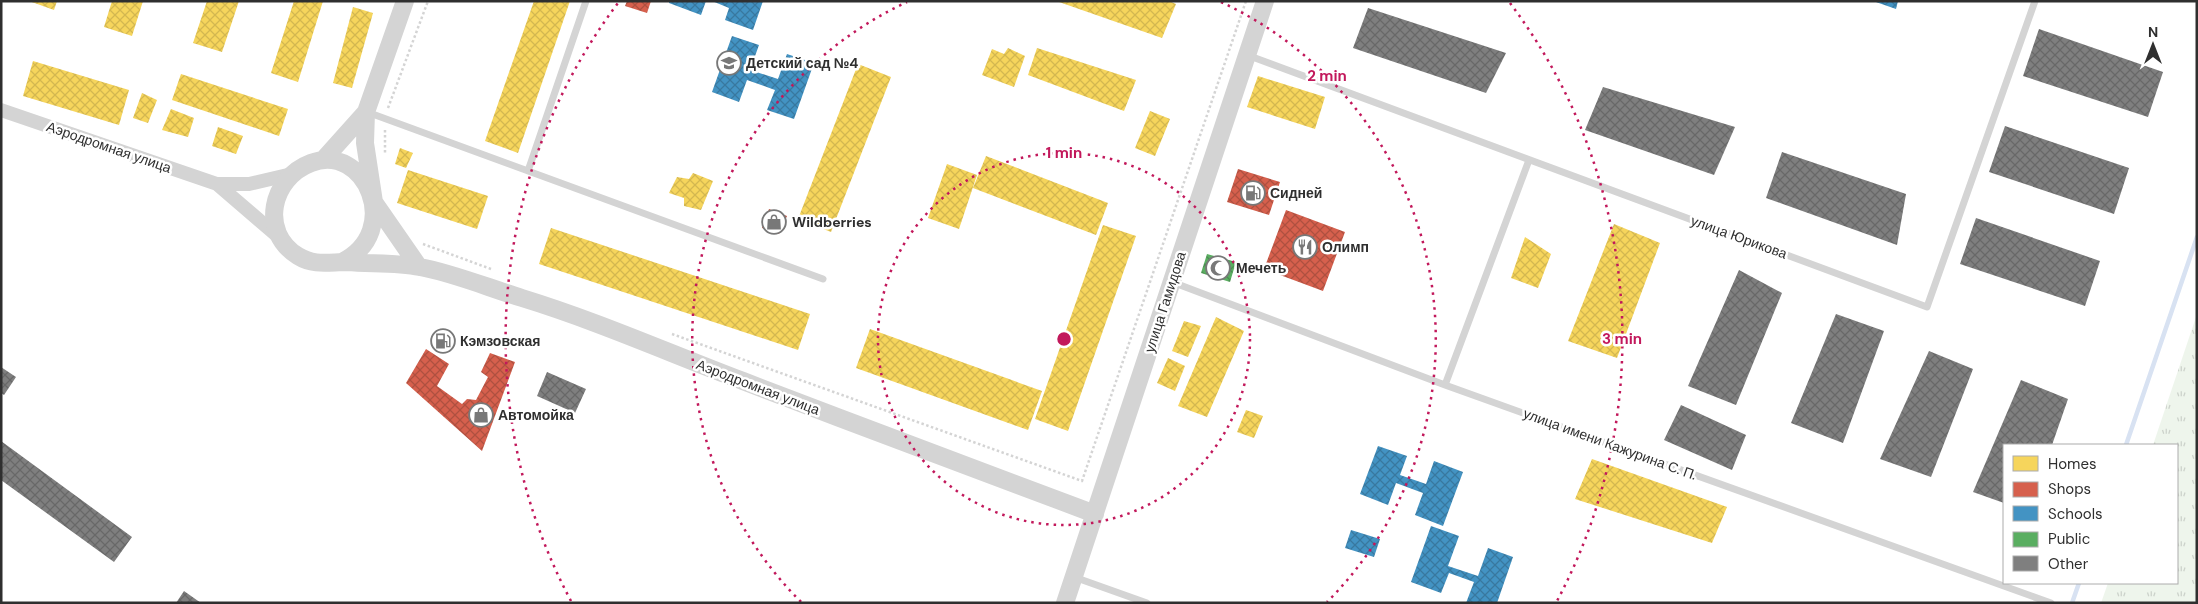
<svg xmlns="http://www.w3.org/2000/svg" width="2198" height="604" viewBox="0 0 2198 604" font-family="'DM Sans',sans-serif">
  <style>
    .grass { fill: url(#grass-tufts) }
    .homes { fill: url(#homes-cross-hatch) }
    .shops { fill: url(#shops-cross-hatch) }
    .schools { fill: url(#schools-cross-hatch) }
    .public { fill: url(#public-cross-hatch) }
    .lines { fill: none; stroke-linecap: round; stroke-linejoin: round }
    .stream { stroke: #d8e2f2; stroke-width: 4.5 }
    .building { fill: url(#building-cross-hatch) }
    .path { stroke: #d4d4d4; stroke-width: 2.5; stroke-dasharray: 2.5 2.5; stroke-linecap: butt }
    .service { stroke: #d4d4d4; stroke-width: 7 }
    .minor { stroke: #d4d4d4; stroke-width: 14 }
    .tertiary { stroke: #d4d4d4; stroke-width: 18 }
    .ring { fill: none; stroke: #c2185b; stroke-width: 2.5; stroke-dasharray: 2.5 5 }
    .labels { text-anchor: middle; stroke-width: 5; stroke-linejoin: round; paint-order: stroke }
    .poi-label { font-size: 14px; font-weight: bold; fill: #2f2f2f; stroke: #fff; text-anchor: start }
    .street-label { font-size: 14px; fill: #2f2f2f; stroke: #fff }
    .centre { fill: #c2185b; stroke: #fff; stroke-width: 2.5 }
    .ring-label { font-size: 15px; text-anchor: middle; font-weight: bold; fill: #c2185b; stroke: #fff; stroke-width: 5; stroke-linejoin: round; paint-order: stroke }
  </style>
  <defs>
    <pattern id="grass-tufts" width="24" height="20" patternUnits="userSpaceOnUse" patternTransform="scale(1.25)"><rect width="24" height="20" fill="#eef5ec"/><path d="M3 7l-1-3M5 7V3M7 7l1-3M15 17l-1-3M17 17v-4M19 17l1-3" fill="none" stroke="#ccd2cb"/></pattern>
    <pattern id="homes-cross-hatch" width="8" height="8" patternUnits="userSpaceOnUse" patternTransform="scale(1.25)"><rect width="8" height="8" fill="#f6d55c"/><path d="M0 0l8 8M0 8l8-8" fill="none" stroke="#d3b750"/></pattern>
    <pattern id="shops-cross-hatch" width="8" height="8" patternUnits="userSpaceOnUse" patternTransform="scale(1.25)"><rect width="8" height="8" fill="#d6604d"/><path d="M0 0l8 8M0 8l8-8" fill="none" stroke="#ae5040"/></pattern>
    <pattern id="schools-cross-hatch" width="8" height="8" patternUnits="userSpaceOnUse" patternTransform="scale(1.25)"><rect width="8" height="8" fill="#4393c3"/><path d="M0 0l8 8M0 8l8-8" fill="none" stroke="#38789f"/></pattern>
    <pattern id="public-cross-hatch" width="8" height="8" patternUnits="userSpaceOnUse" patternTransform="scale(1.25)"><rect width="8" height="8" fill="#5aae61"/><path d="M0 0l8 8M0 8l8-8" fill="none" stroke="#4b8e50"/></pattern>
    <pattern id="building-cross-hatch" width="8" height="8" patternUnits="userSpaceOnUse" patternTransform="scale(1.25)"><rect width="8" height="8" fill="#7f7f7f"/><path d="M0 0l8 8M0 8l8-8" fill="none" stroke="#686868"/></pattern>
  </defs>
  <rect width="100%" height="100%" fill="#fff"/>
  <!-- grass -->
  <path class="grass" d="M2197 314V603H2101L2108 583H2177V445H2153Z"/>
  <!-- homes -->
  <path class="homes" d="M29 1H57L54 10Z
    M112 1H143L132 36 104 27Z
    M207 1H239L222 52 193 43Z
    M294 1H323L298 82 271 73Z
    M534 1H570L518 153 485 141Z
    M1169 1 1176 4 1162 38 1059 2Z
    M353 7 373 13 352 88 333 83Z
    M1008 48 1025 56 1014 87 982 75 992 49 1004 54Z
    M1037 48 1136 80 1124 111 1028 75Z
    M33 61 129 90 119 125 23 96Z
    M858 64 891 77 831 232 798 219Z
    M181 74 288 109 279 136 172 100Z
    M1258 76 1325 97 1315 129 1247 107Z
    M142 93 157 100 148 123 133 118Z
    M171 109 194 118 188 137 162 130Z
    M1150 111 1170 119 1155 156 1135 148Z
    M218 127 243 136 236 154 212 146Z
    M400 148 413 153 406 168 395 164Z
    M986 156 1108 203 1096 235 973 188Z
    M947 164 977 175 959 229 928 218Z
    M408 170 488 196 477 229 397 203Z
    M693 173 713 181 701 210 684 206V198L669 193 677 177 689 179Z
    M1614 224 1660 243 1617 358 1568 341Z
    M1103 225 1136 236 1068 431 1035 419Z
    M551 228 810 314 798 350 539 264Z
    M1525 237 1551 254 1538 288 1511 278Z
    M1216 317 1244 331 1207 417 1178 406Z
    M1184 321 1201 326 1188 357 1172 351Z
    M870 329 1042 391 1028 430 856 368Z
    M1168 358 1185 366 1175 391 1157 383Z
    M1246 410 1263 416 1254 438 1237 432Z
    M1592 459 1727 507 1712 543 1575 499Z"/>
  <!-- shops -->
  <path class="shops" d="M627 1H651L647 13 625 6Z
    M1238 169 1280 182 1269 215 1227 202Z
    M769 209 787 216 779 234 762 228Z
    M1286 210 1345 232 1323 291 1264 269Z
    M426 349 449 364 437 386 462 404 467 399 476 400 488 377 481 372 490 353 515 362 482 451 406 383Z"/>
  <!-- schools -->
  <path class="schools" d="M669 1H706L701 15 669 3Z
    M712 1H763L753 30 725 20 729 8Z
    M1873 1H1898L1896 9Z
    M732 36 759 45 750 70 778 79 787 54 814 63 794 119 767 110 775 90 747 80 739 102 712 92Z
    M1378 446 1407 456 1400 475 1426 484 1434 461 1463 472 1443 526 1415 515 1423 493 1396 483 1388 505 1360 494Z
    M1431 526 1459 536 1448 566 1478 576 1488 548 1513 557 1497 603H1466L1474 582 1449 573 1441 593 1411 582Z
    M1351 530 1380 539 1374 557 1345 548Z"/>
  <!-- public -->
  <path class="public" d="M1207 254 1236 262 1230 282 1201 273Z"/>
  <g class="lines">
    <!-- stream -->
    <path class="stream" d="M2126 445 2197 237
      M2072 603 2079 583"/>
  </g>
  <!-- building -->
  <path class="building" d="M1368 8 1506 53 1486 93 1353 48Z
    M2039 29 2163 72 2148 117 2023 76Z
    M1603 87 1735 127 1714 175 1585 130Z
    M2005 126 2129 168 2114 214 1989 172Z
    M1782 152 1906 194 1897 245 1766 198Z
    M1976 218 2100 261 2085 306 1960 264Z
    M1739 270 1782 293 1736 405 1688 386Z
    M1836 314 1884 331 1843 443 1791 423Z
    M1929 351 1973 369 1931 477 1880 459Z
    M1 367 16 377 4 395 1 393Z
    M547 372 586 389 575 413 537 396Z
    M2021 380 2068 399 2052 445H2004V503L1973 492Z
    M1681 405 1746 435 1732 470 1664 440Z
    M1 441 132 537 114 562 1 480Z
    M184 591 201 603H176Z"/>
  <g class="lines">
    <!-- path -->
    <path class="path" d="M388 108 428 1
      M385 130V154
      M423 244 491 269
      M672 334 1082 481 1246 1"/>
    <!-- service -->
    <path class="service" d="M1247 55 1927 307 2035 1
      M367 112 823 279
      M528 171 586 1
      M1172 282 1445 385 2051 603
      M1445 385 1529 160
      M1074 577 1147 603"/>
    <!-- minor -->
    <path class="minor" d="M1 110 217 184H249L292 174
      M217 184 281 239"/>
    <!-- tertiary -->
    <path class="tertiary" d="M405 1 366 112 365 143 374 202 419 267
      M323 160 366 112
      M342 262C404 231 365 142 311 163 271 178 259 232 298 256 314 266 329 262 347 262 370 264 397 262 420 267 453 273 489 288 522 298 597 321 669 353 743 381 860 426 977 470 1095 514
      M1065 603 1265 1"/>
  </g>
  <!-- distance rings -->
  <g class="ring">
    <circle cx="1064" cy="339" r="186"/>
    <path d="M801 602A372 372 0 0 1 907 2M1221 2A372 372 0 0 1 1327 602"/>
    <path d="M571 601A558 558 0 0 1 618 3M1510 3A558 558 0 0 1 1557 601"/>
  </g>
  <!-- icons -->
  <defs>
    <g id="school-ring" transform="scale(1.25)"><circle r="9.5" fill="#fff" stroke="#787878" stroke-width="1.5"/><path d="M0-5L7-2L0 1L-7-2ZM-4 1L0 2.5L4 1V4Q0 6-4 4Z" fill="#787878"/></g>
    <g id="fuel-ring" transform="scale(1.25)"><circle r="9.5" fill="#fff" stroke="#787878" stroke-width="1.5"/><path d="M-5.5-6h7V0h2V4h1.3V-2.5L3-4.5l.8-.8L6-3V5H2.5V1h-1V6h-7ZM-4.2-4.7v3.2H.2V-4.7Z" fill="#787878"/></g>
    <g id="shop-ring" transform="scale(1.25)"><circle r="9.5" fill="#fff" stroke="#787878" stroke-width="1.5"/><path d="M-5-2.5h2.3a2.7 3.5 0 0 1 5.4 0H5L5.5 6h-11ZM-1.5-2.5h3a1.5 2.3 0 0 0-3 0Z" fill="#787878"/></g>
    <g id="restaurant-ring" transform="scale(1.25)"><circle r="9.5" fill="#fff" stroke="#787878" stroke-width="1.5"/><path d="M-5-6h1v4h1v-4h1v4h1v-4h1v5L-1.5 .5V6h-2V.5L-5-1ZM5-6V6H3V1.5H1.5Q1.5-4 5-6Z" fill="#787878"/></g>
    <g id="mosque-ring" transform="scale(1.25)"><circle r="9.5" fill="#fff" stroke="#787878" stroke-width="1.5"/><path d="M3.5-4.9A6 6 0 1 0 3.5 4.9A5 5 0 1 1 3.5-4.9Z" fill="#787878"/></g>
  </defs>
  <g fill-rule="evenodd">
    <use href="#school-ring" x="729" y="63"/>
    <use href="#fuel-ring" x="1253" y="193"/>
    <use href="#shop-ring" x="774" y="222"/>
    <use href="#restaurant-ring" x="1305" y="247"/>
    <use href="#mosque-ring" x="1218" y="268"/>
    <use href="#fuel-ring" x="443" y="341"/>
    <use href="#shop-ring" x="481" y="415"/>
  </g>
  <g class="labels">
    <!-- poi labels -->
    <g class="poi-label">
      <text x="746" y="68">Детский сад №4</text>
      <text x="1270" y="198">Сидней</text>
      <text x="792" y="227">Wildberries</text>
      <text x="1322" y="252">Олимп</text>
      <text x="1236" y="273">Мечеть</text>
      <text x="460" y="346">Кэмзовская</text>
      <text x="498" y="420">Автомойка</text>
    </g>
    <!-- street labels -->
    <g class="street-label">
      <text transform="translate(109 147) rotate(19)" y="5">Аэродромная улица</text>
      <text transform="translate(1739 237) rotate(20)" y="5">улица Юрикова</text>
      <text transform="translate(1165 302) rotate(-72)" y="5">улица Гамидова</text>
      <text transform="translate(758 387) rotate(21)" y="5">Аэродромная улица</text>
      <text transform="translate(1610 444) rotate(20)" y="5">улица имени Кажурина С. П.</text>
    </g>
  </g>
  <circle cx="1064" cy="339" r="8" class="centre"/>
  <g class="ring-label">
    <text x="1327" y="81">2 min</text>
    <text x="1064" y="158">1 min</text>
    <text x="1622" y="344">3 min</text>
  </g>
  <!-- border -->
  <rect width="2198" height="604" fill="none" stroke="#2f2f2f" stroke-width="5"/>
  <!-- legend -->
  <rect x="2003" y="444" width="175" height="140" fill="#ffffff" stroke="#acacac"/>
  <rect x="2013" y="456" width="25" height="15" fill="#f6d55c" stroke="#acacac"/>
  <text x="2048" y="469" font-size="15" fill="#2f2f2f">Homes</text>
  <rect x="2013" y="482" width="25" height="15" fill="#d6604d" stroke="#acacac"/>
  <text x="2048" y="494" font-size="15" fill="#2f2f2f">Shops</text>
  <rect x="2013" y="506" width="25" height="15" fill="#4393c3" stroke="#acacac"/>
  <text x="2048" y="519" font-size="15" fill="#2f2f2f">Schools</text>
  <rect x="2013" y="532" width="25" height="15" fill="#5aae61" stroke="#acacac"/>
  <text x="2048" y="544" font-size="15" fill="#2f2f2f">Public</text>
  <rect x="2013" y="556" width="25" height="15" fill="#7f7f7f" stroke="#acacac"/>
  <text x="2048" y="569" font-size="15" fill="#2f2f2f">Other</text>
  <!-- north arrow -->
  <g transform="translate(2153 45)" stroke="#ffffff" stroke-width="4" paint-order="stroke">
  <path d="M0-4L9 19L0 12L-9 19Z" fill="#2f2f2f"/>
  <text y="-8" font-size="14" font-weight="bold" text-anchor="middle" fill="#2f2f2f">N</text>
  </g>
</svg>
